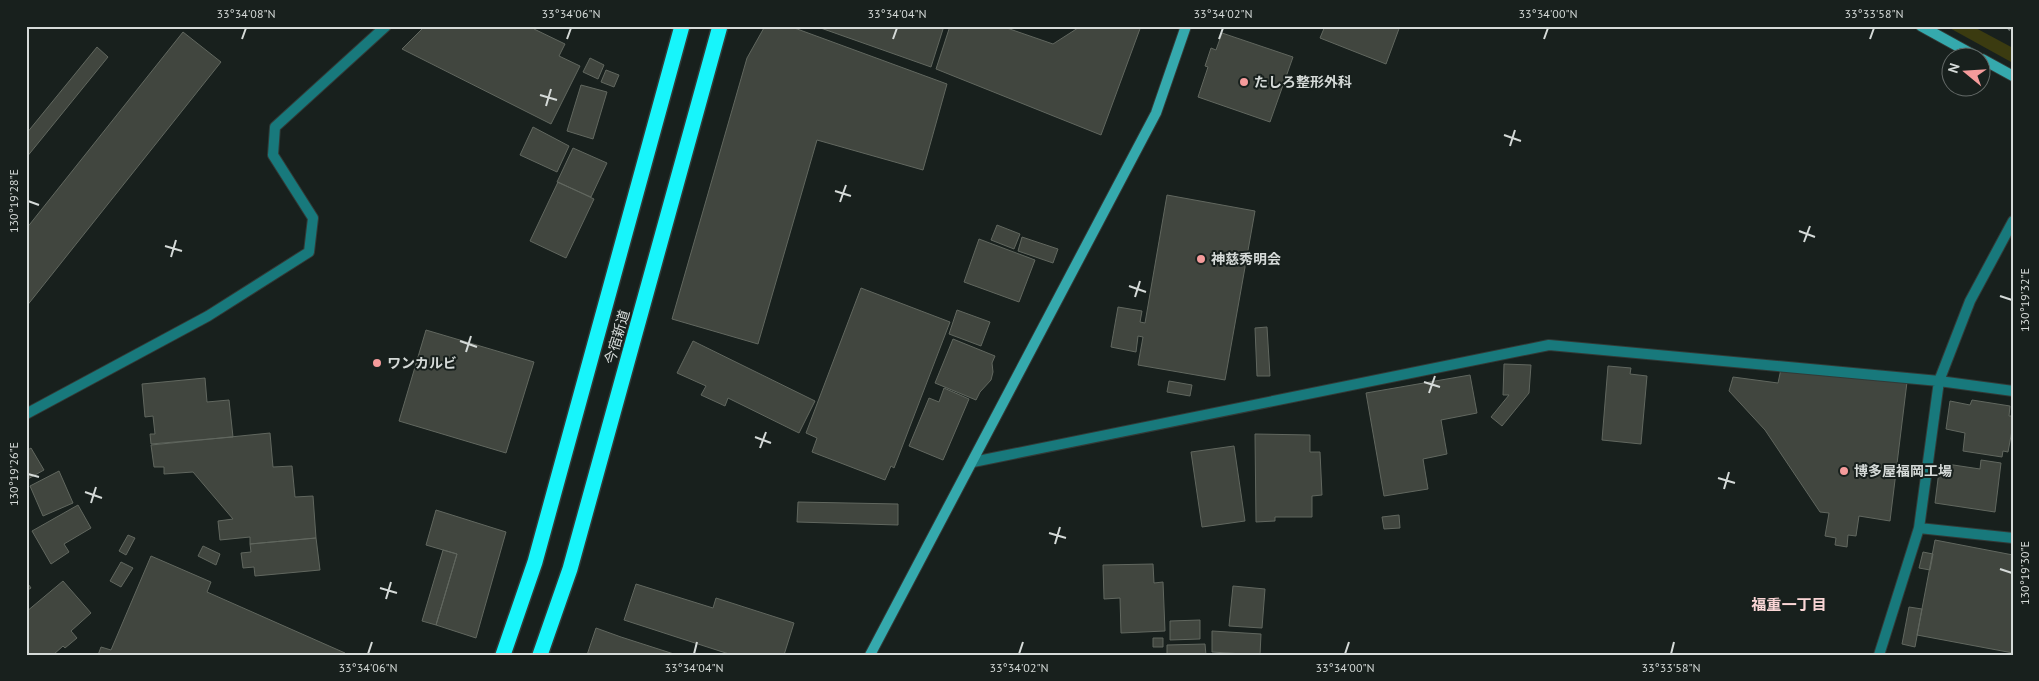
<svg xmlns="http://www.w3.org/2000/svg" width="2039" height="681" viewBox="0 0 2039 681" font-family="'PT Sans','Noto Sans JP',sans-serif">
  <style>
    .green { fill: #3b3b10 }
    .building { fill: #41463f; stroke: #61675f }
    .lines { fill: none; stroke-linecap: round; stroke-linejoin: round }
    .street-casing { stroke: #323a37; stroke-width: 12 }
    .secondary-casing { stroke: #323a37; stroke-width: 12 }
    .highway-casing { stroke: #323a37; stroke-width: 18 }
    .path { stroke: #6c7370; stroke-width: 3; stroke-dasharray: 2.5 2.5; stroke-linecap: butt }
    .street { stroke: #18797c; stroke-width: 10 }
    .secondary { stroke: #35a9ad; stroke-width: 10 }
    .highway { stroke: #17f5fb; stroke-width: 15 }
    .ticks { fill: none; stroke: #d5dad8; stroke-width: 2 }
    .poi-dot { fill: #f59b9b; stroke: #18201d; stroke-width: 2 }
    .labels { text-anchor: middle; stroke-width: 4; stroke-linejoin: round; paint-order: stroke }
    .poi-label { font-size: 14px; font-weight: bold; fill: #d5dad8; stroke: #18201d; text-anchor: start }
    .street-label { font-size: 14px; fill: #d5dad8; stroke: #18201d }
    .neighbourhood-label { font-size: 15px; font-weight: bold; fill: #fad6d6; stroke: #18201d }
    .neatline { fill: none; stroke: #d5dad8; stroke-width: 2 }
    .ticks-label { font-size: 12px; text-anchor: middle; fill: #d5dad8 }
  </style>
  <rect width="100%" height="100%" fill="#18201d"/>
  <!-- green -->
  <path class="green" d="M1946 26H1972L2013 48V63Z"/>
  <!-- building -->
  <path class="building" d="M425 26H535L534 29 565 44 559 56 580 66 551 124 402 49Z
    M765 26H789L947 84 923 170 817 140 758 344 672 319 747 58Z
    M815 26H944L931 67Z
    M950 26H1001L1053 44 1081 26H1141L1101 135 936 69Z
    M1325 26H1400L1386 64 1320 38Z
    M183 32 221 62 26 307V229Z
    M1222 33 1293 57 1270 122 1198 97 1208 67 1205 66 1211 48 1216 50Z
    M97 47 108 57 26 158V134Z
    M590 58 604 65 598 79 583 72Z
    M606 70 619 75 614 87 601 82Z
    M581 85 607 92 593 139 567 131Z
    M533 127 569 146 557 172 520 155Z
    M573 148 607 163 591 197 557 182Z
    M558 182 594 199 566 258 530 241Z
    M1167 195 1255 211 1225 380 1138 365 1143 337 1138 336 1136 352 1111 347 1118 307 1142 311 1140 322 1145 323Z
    M997 225 1020 234 1014 249 991 240Z
    M1022 237 1058 249 1053 263 1018 251Z
    M979 239 1035 260 1019 302 964 282Z
    M861 288 950 322 894 468 891 466 885 480 812 452 817 438 806 433Z
    M957 310 990 322 981 346 949 334Z
    M1267 327 1270 376H1257L1255 328Z
    M426 330 534 362 506 453 399 421Z
    M953 339 995 356 992 363 993 372 991 380 980 392 976 400 935 383Z
    M693 341 815 401 799 433 728 398 725 406 701 395 706 386 677 373Z
    M1504 364 1531 365 1529 393 1502 426 1491 417 1509 395H1503Z
    M1608 366 1631 368 1630 374 1647 376 1641 444 1602 440Z
    M1781 369 1907 382 1890 521 1859 516 1856 536 1848 535 1847 547 1835 545 1836 538 1825 536 1829 513 1820 512 1765 430 1729 391 1733 377 1778 383Z
    M1470 375 1477 413 1441 420 1447 454 1423 459 1428 489 1384 496 1366 393Z
    M205 378 207 402 229 400 233 437 151 444 150 434H155L153 416 145 417 142 384Z
    M1169 381 1192 385 1190 396 1167 392Z
    M944 388 969 399 943 460 909 446 929 398 939 402Z
    M1972 400 2010 406 2009 416H2013V425L2008 452 2003 451 2002 457 1963 451 1965 433 1946 429 1950 401 1970 405Z
    M270 433 273 467 292 466 295 497 313 496 316 538 250 544V537L220 540 218 521 233 519 193 472 164 474V467H154L151 445Z
    M1255 434 1310 435V452H1320L1322 495 1312 496V517H1275V521L1256 522Z
    M1234 446 1245 521 1202 527 1191 452Z
    M31 448 44 470 26 480V451Z
    M1981 460 2001 463 1995 512 1935 503 1940 463 1980 469Z
    M59 471 73 503 43 516 30 486Z
    M798 502 898 504V525L797 522Z
    M78 505 91 528 64 544 69 552 51 564 32 531Z
    M436 510 506 532 476 638 436 625 457 554 426 545Z
    M1399 515 1400 528 1384 529 1382 517Z
    M128 535 135 538 126 555 119 551Z
    M316 538 320 570 255 576 254 567 243 568 241 553 251 552 250 544Z
    M1935 540 2013 555V653L1917 635Z
    M203 546 220 554 216 565 198 556Z
    M443 550 457 554 436 625 422 621Z
    M1923 552 1933 554 1930 570 1919 568Z
    M151 556 211 582 207 592 345 653 344 655H98L101 647 111 650Z
    M121 562 133 568 121 587 110 581Z
    M1153 564 1154 583 1163 582 1165 631 1121 633 1120 598 1104 599 1103 565Z
    M26 581 31 588 26 591Z
    M63 581 91 613 71 631 77 638 65 648 63 646 53 655H26V612Z
    M636 584 713 608 716 598 794 623 784 655H732L624 620Z
    M1233 586 1265 589 1262 628 1229 626Z
    M1909 607 1922 609 1915 647 1902 644Z
    M1200 620V639L1170 640V621Z
    M596 628 621 637 677 655H587Z
    M1212 631 1261 634 1260 655 1212 652Z
    M1153 638H1163V647H1153Z
    M1205 644 1206 655H1167V645Z"/>
  <g class="lines">
    <!-- street casing -->
    <g class="street-casing">
      <path id="street" d="M26 414 208 316 309 252 313 218 273 155 275 127 386 26
        M973 462 1549 345 1939 381 2013 391
        M1919 528 2013 538
        M1879 655 1919 528 1939 381 1970 301 2013 221"/>
    </g>
    <!-- secondary casing -->
    <g class="secondary-casing">
      <path id="secondary" d="M1921 26 1979 58
        M1982 59 2013 76
        M870 655 1156 113 1186 26"/>
    </g>
    <!-- highway casing -->
    <g class="highway-casing">
      <path id="highway" d="M503 655 535 562 682 26
        M540 655 570 569 720 26"/>
    </g>
    <!-- path -->
    <path class="path" d="M2004 26 2013 31"/>
    <!-- street -->
    <use href="#street" class="street"/>
    <!-- secondary -->
    <use href="#secondary" class="secondary"/>
    <!-- highway -->
    <use href="#highway" class="highway"/>
  </g>
  <!-- ticks -->
  <path class="ticks" d="M242 39 246 28M567 39 571 28M893 39 897 28M1219 39 1223 28M1544 39 1548 28M1870 39 1874 28M540 95 557 100M546 106 551 89M1504 135 1521 141M1510 146 1515 130M835 191 851 196M28 201 39 205M840 202 846 185M1799 231 1815 237M1804 242 1810 226M165 246 182 251M171 257 176 240M1129 286 1146 292M2000 296 2012 300M1135 297 1140 281M460 341 477 347M466 352 471 336M1424 382 1440 387M1429 393 1435 376M755 437 771 443M760 448 766 432M28 474 39 477M1718 478 1735 483M1724 489 1729 472M85 492 102 498M91 503 96 487M1049 533 1066 538M1055 544 1060 527M2000 569 2012 573M380 588 397 593M386 599 391 582M368 654 372 642M694 654 697 642M1019 654 1023 642M1345 654 1349 642M1671 654 1674 642"/>
  <!-- markers -->
  <g class="poi-dot">
    <circle cx="1244" cy="82" r="5"/>
    <circle cx="1201" cy="259" r="5"/>
    <circle cx="377" cy="363" r="5"/>
    <circle cx="1844" cy="471" r="5"/>
  </g>
  <g class="labels">
    <!-- poi labels -->
    <g class="poi-label">
      <text x="1254" y="87">たしろ整形外科</text>
      <text x="1211" y="264">神慈秀明会</text>
      <text x="387" y="368">ワンカルビ</text>
      <text x="1854" y="476">博多屋福岡工場</text>
    </g>
    <!-- street labels -->
    <g class="street-label">
      <text transform="translate(617 337) rotate(-74)" y="5">今宿新道</text>
    </g>
    <!-- neighbourhood labels -->
    <g class="neighbourhood-label">
      <text x="1789" y="610">福重一丁目</text>
    </g>
  </g>
  <!-- border -->
  <rect width="2039" height="681" fill="none" stroke="#18201d" stroke-width="55"/>
  <!-- north arrow -->
  <g transform="translate(1966 72) rotate(288)"><circle r="24" fill="#18201d" stroke="#646a68"/>
  <path d="M0-4L9 19L0 12L-9 19Z" fill="#f59b9b"/>
  <text y="-8" font-size="14" font-weight="bold" text-anchor="middle" fill="#d5dad8">N</text>
  </g>
  <rect x="28" y="28" width="1984" height="626" class="neatline"/>
  <g class="ticks-label">
    <text x="246" y="18">33°34'08"N</text>
    <text x="571" y="18">33°34'06"N</text>
    <text x="897" y="18">33°34'04"N</text>
    <text x="1223" y="18">33°34'02"N</text>
    <text x="1548" y="18">33°34'00"N</text>
    <text x="1874" y="18">33°33'58"N</text>
    <text transform="translate(14 201) rotate(-90)" y="4">130°19'28"E</text>
    <text transform="translate(2025 300) rotate(-90)" y="4">130°19'32"E</text>
    <text transform="translate(14 474) rotate(-90)" y="4">130°19'26"E</text>
    <text transform="translate(2025 573) rotate(-90)" y="4">130°19'30"E</text>
    <text x="368" y="672">33°34'06"N</text>
    <text x="694" y="672">33°34'04"N</text>
    <text x="1019" y="672">33°34'02"N</text>
    <text x="1345" y="672">33°34'00"N</text>
    <text x="1671" y="672">33°33'58"N</text>
  </g>
</svg>
